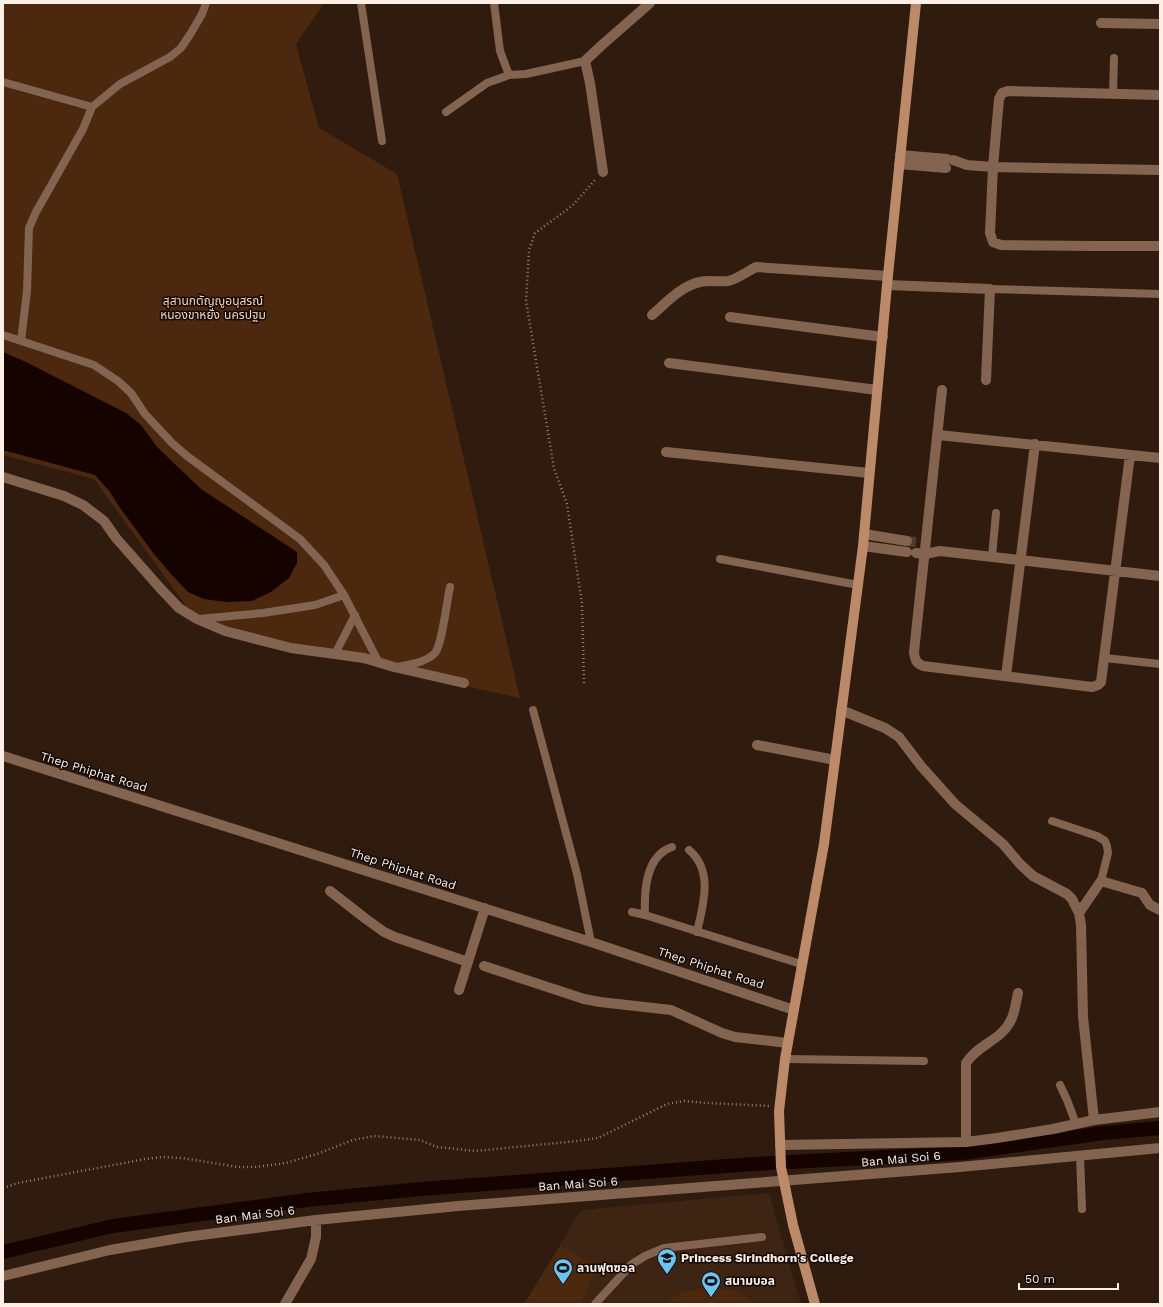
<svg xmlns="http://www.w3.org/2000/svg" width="1163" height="1307" viewBox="0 0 1163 1307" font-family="'Work Sans','Noto Sans Thai',sans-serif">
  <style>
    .built { fill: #3d2413 }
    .green { fill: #4b280e }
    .water { fill: #150300 }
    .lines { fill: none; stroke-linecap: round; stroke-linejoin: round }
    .canal { stroke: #150300; stroke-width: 14 }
    .minor-tunnel { stroke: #4f3c2f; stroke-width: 10; stroke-dasharray: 10 5; stroke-linecap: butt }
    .path { stroke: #938276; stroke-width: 2.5; stroke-dasharray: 1 3; stroke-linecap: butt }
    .service { stroke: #836450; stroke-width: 8 }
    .minor { stroke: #836450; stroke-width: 10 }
    .secondary { stroke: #bc8a69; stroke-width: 10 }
    .labels { text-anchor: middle; stroke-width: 3; stroke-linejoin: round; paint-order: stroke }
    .park-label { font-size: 12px; fill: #fed6bc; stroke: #110905 }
    .street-label { font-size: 12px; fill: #fef0e7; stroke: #110905 }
    .poi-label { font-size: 12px; font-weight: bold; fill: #fef0e7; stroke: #110905; text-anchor: start }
  </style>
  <rect width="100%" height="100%" fill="#301c0f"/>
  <!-- built -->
  <path class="built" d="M769 1193 801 1304H524L581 1210Z"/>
  <!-- green -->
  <path class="green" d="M3 3H324L296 44 319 128 397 174 520 698 282 646 224 628 186 606 94 479 3 455Z
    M560 1246 599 1267 580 1304H524Z
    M708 1287 733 1290 758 1304H665L680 1293Z"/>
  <!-- water -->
  <path class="water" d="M3 352 26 362 126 413 141 425 157 447 201 489 297 552V563L289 578 271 592 252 601 226 602 204 599 188 592 171 574 154 554 120 508 110 492 95 475 3 450Z"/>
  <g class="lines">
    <!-- canal -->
    <path class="canal" d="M3 1252 113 1226 307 1200 421 1189 753 1164 963 1153 1103 1133 1160 1128"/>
    <!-- minor-tunnel -->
    <path class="minor-tunnel" d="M907 541 916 542"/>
    <!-- path -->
    <path class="path" d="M584 683 582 604 567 504 554 468 526 301 529 250 535 233 572 206 595 180
      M3 1188 18 1183 145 1159 163 1157 182 1158 238 1167H255L286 1163 317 1154 353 1140 374 1136 420 1140 437 1147 475 1151 577 1141 598 1138 667 1104 684 1101 707 1103 769 1106"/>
    <!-- service -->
    <path class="service" d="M361 3 382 141
      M494 3 500 51 509 75 526 74 585 61
      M3 82 92 107
      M1113 94 1114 58
      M446 112 487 83 509 75
      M990 289 1160 294
      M3 335 94 365 118 381 131 393 145 414 172 443 187 456 300 539 324 565 344 595 379 663
      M21 341 27 291 29 228 36 212 83 129 92 107 120 84 170 57 181 48 191 33 202 14 206 3
      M992 557 996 513
      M720 559 858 585
      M198 619 263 613 315 605 344 595
      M335 654 355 615
      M1105 658 1160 664
      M397 667C410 664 425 663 435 653 442 645 447 600 450 587
      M533 710 577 874 591 942
      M1052 821 1097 836 1105 841 1107 846 1108 853 1101 881
      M689 850C714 871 703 905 697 932
      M632 912 645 915 801 964
      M645 915C644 892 645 856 672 847
      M785 1059 924 1061
      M1060 1085 1067 1100 1076 1124
      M1080 1156 1082 1209
      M595 1304 618 1279 632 1264 645 1256 664 1248 762 1237"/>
    <!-- minor -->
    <path class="minor" d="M1101 23 1160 24
      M1160 95 1008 91 1002 93 999 99 993 167 990 233 993 242 1001 245 1094 246H1160
      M900 155 947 159
      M953 160 967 165 993 167 1160 170
      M899 164 946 168
      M603 172 590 83 585 61 602 45 650 3
      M887 285 990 289 986 380
      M652 315C666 303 681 286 700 282 709 280 719 282 728 281 738 279 746 272 756 267L888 276
      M730 317 883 337
      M669 363 877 390
      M942 390 914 652C915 660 916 663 923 666L1092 687 1098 685 1101 682 1130 455
      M938 435 1160 458
      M666 452 869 473
      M3 477 64 496 83 505 104 521 116 538 160 588 179 608 197 619 225 631 291 648 364 658 394 667 464 683
      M864 534 907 541
      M863 546 907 552
      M916 553 925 554 940 551 1160 576
      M1006 676 1035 444
      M841 710 885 728 899 737 921 766 955 804 1003 844 1020 864 1033 876 1067 894 1072 899 1079 913 1081 925 1083 1017 1094 1120
      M757 745 835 760
      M3 756 591 942 794 1010
      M330 891 366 919 384 932 395 937 468 962
      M1079 913 1101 881 1142 893 1150 905 1160 910
      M484 966 584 999 600 1002 671 1010 722 1033 735 1037 788 1043
      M459 990 485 908
      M966 1142V1063C977 1045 1002 1040 1011 1020 1015 1012 1016 1002 1018 993
      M780 1145 966 1142 997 1138 1053 1129 1094 1120 1160 1112
      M3 1276 110 1250 186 1237 316 1220 458 1206 960 1167 1160 1148
      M285 1304 311 1259 316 1237V1220"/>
    <!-- secondary -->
    <path class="secondary" d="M815 1304 793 1225 781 1167 779 1111 785 1059 824 844 863 546 887 285 916 3"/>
  </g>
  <!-- icons -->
  <defs>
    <g id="school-pin" transform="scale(1)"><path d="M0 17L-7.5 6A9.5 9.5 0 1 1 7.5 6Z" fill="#6bc3f2" stroke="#110905"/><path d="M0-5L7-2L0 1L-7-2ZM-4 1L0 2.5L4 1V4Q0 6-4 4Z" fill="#111"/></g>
    <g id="stadium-pin" transform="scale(1)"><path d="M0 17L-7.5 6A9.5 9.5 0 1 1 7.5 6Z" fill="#6bc3f2" stroke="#110905"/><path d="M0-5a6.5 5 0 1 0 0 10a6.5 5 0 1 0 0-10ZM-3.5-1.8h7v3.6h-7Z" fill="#111"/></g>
  </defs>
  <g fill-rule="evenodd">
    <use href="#school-pin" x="667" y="1258"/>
    <use href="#stadium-pin" x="563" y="1268"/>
    <use href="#stadium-pin" x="711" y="1281"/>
  </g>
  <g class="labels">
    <!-- park labels -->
    <g class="park-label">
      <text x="213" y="305">สุสานกตัญญูอนุสรณ์<tspan x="213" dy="14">หนองขาหยั่ง นครปฐม</tspan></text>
    </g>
    <!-- street labels -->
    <g class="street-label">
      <text transform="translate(94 772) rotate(17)" y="4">Thep Phiphat Road</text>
      <text transform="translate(403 869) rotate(18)" y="4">Thep Phiphat Road</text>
      <text transform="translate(711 968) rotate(18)" y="4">Thep Phiphat Road</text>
      <text transform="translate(901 1159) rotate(-5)" y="4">Ban Mai Soi 6</text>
      <text transform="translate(578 1184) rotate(-4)" y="4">Ban Mai Soi 6</text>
      <text transform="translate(255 1215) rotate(-7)" y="4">Ban Mai Soi 6</text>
    </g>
    <!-- poi labels -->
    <g class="poi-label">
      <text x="681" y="1262">Princess Sirindhorn's College</text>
      <text x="577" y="1272">ลานฟุตซอล</text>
      <text x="725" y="1285">สนามบอล</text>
    </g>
  </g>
  <!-- border -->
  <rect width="1163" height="1307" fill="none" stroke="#fef0e7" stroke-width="8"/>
  <!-- scale -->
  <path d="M1019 1283v6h99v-6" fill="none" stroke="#fef0e7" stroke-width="2"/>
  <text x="1025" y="1283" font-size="12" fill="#fef0e7" stroke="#110905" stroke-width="3" paint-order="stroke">50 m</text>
</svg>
